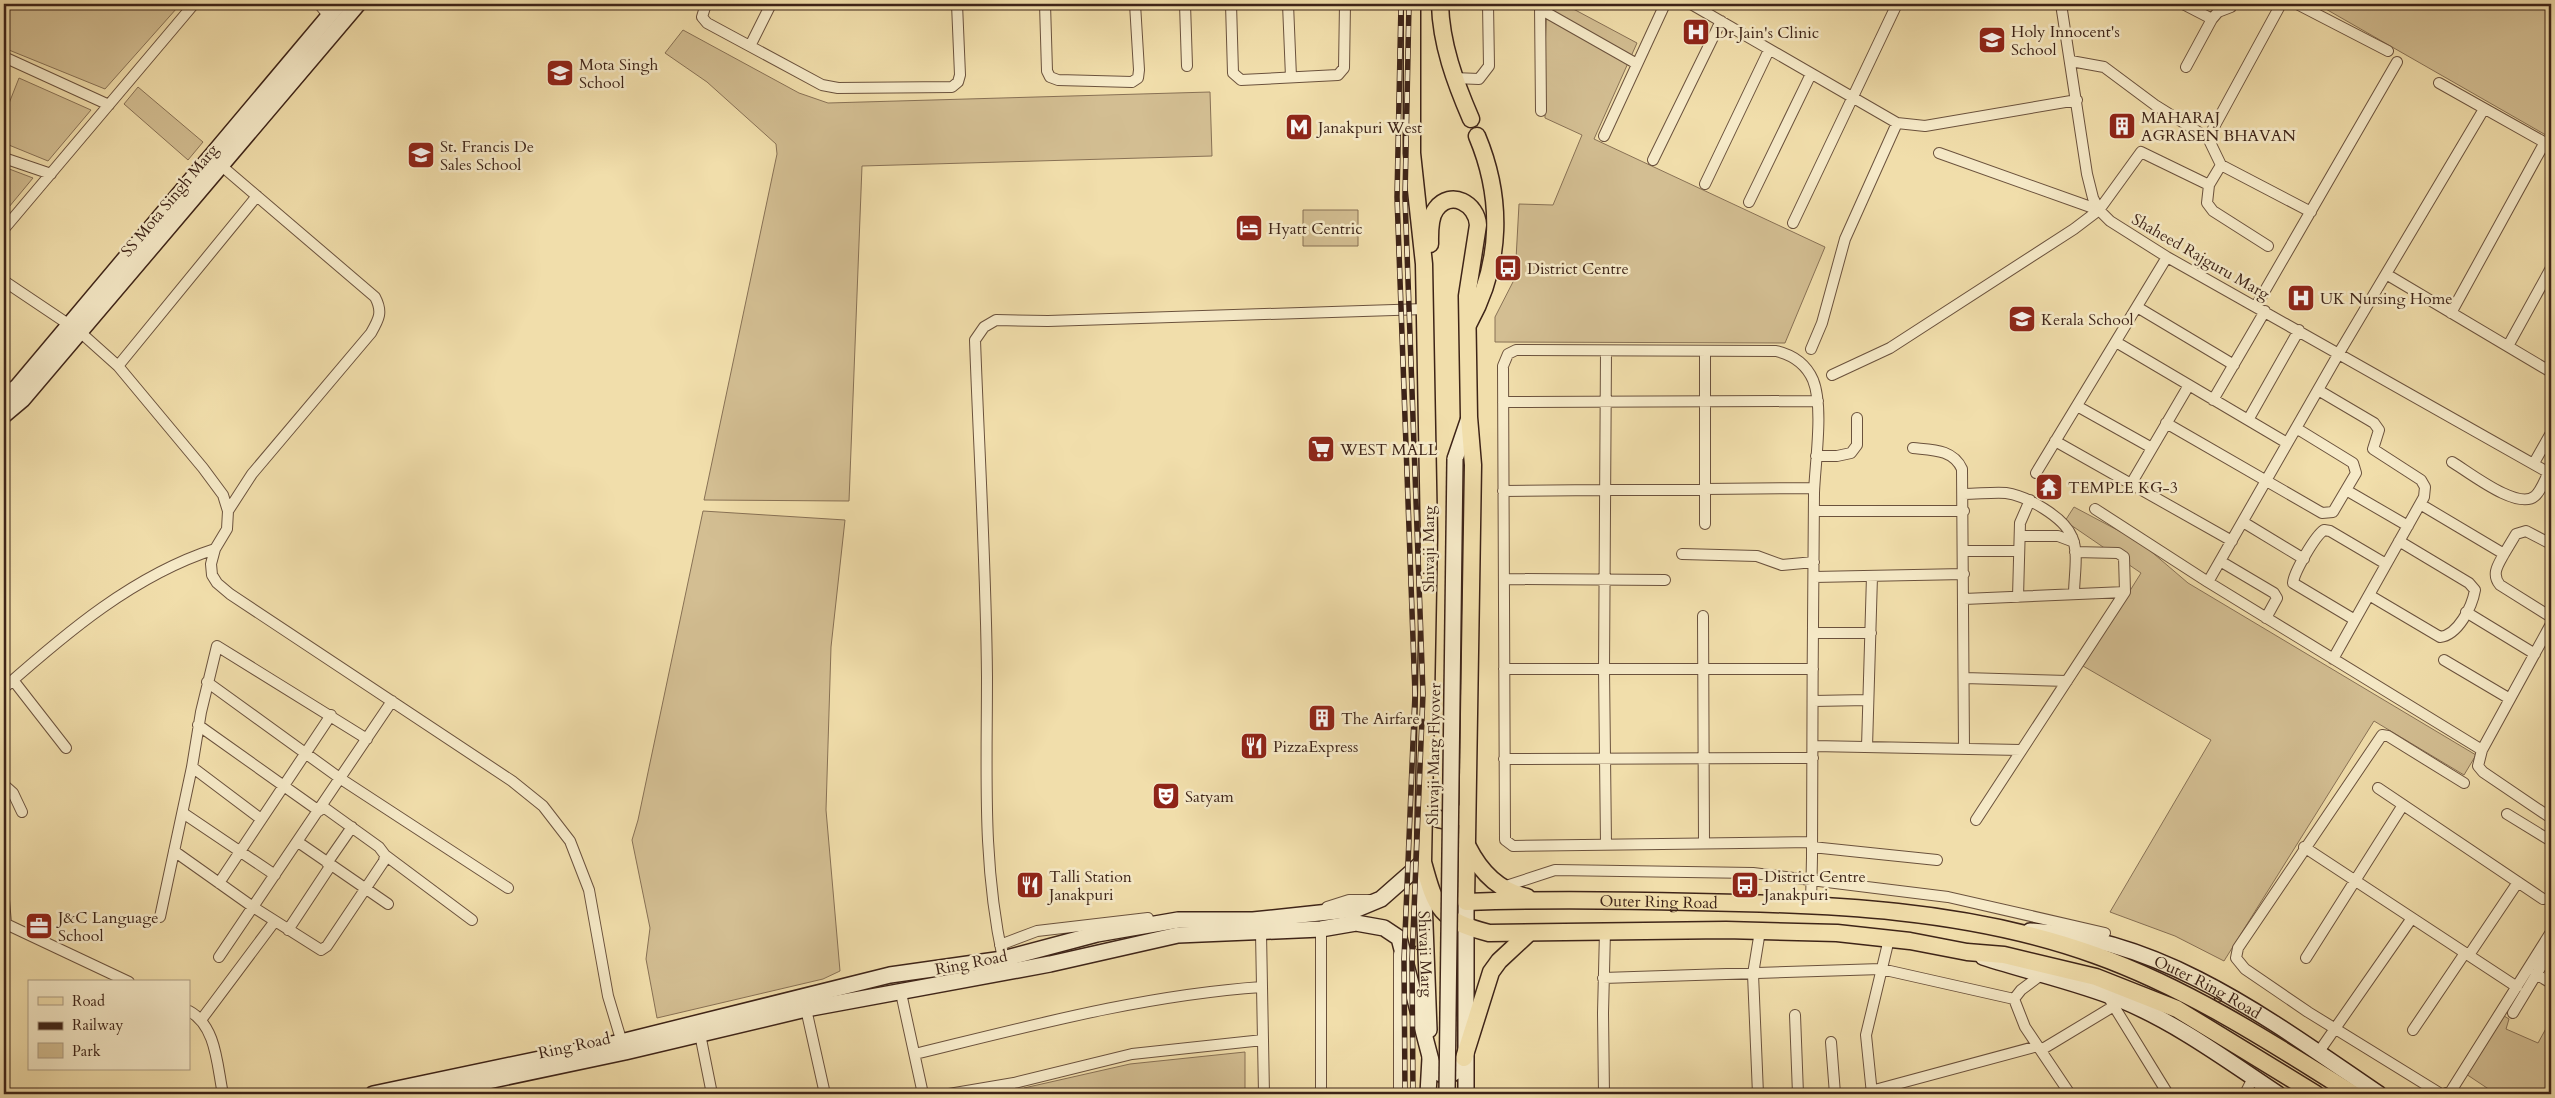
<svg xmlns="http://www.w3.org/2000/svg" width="2555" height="1098" viewBox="0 0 2555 1098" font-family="Cardo,serif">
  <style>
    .green { fill: #d3be92; stroke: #887155 }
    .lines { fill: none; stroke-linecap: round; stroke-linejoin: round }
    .street-casing { stroke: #6b523d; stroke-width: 12 }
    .secondary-casing { stroke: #3e2418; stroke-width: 18 }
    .primary-casing { stroke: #3e2418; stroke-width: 19 }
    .street { stroke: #f6eac8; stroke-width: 10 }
    .secondary { stroke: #f6eac8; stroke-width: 15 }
    .primary { stroke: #f1deab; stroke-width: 16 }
    .rail-casing { stroke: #3e2418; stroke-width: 5.5 }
    .rail { stroke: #f6eac8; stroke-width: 4; stroke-dasharray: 11; stroke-linecap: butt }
    .secondary-bridge-casing { stroke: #3e2418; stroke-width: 18; stroke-linecap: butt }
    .secondary-bridge { stroke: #f6eac8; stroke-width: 15 }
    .labels { text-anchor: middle; stroke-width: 5; stroke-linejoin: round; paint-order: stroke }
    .poi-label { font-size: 16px; fill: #3e2418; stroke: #f6eac8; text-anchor: start }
    .street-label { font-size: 16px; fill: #3e2418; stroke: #f6eac8 }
  </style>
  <rect width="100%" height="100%" fill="#f1deab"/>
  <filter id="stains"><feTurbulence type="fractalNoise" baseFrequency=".004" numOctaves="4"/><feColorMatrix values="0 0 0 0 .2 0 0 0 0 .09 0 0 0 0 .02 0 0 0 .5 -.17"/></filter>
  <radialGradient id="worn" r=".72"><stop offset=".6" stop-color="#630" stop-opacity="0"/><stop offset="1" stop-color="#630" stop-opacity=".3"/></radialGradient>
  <!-- green -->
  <path class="green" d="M4 4H174L177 8 105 89 4 48Z
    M1547 4H1564L1637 43 1594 139 1825 247 1785 343 1495 342V317L1515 278 1519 204 1553 205 1582 135 1545 118 1544 72Z
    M2317 4H2551V138Z
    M683 30 799 93 828 103 1210 92 1212 156 862 166 849 501 704 500 777 154 776 144 707 82 665 53Z
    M19 78 91 110 48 161 4 143V116Z
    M138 87 203 142 188 160 124 104Z
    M4 167 33 178 4 213Z
    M1303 210H1358V246H1303Z
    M2074 507 2140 542 2188 583 2476 755 2464 775 2374 721 2224 961 2175 936 2110 912 2211 740 2083 666 2141 573 2065 521Z
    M703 511 845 520 831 647 826 810 840 971 823 979 657 1018 646 959 650 928 632 840 638 820Z
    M2501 1014 2509 1019 2506 1029 2538 1043 2549 1023 2551 1025V1094H2496L2463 1072Z
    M1245 1052V1094H1026L1024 1088 1130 1064Z"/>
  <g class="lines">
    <!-- street casing -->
    <g class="street-casing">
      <path id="street" d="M319 4 328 15
        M706 4 702 17 707 23 822 85 838 88 952 87 958 82 960 75 957 4
        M1045 4 1047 71 1050 77 1058 80 1132 82 1138 78 1139 70 1135 4
        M1185 4 1187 66
        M1231 4 1233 73 1241 80 1338 75 1344 68 1345 4
        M1288 4 1291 77
        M1691 4 1897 123 1925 126 2077 100
        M2061 4 2087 174 2093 198 2099 210 2110 221 2167 257 2551 474
        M2183 4 2212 19 2186 67
        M2297 4 2388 51
        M1540 5 1541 111
        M1540 9 1637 64
        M2212 19 2218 12 2231 7
        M750 46 771 4
        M4 57 109 105
        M2071 61 2104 67 2155 105 2208 138 2221 165 2311 212
        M1454 78 1479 79 1489 66 1488 4
        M2439 83 2551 146
        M1604 136 1665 4
        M2208 138 2281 4
        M1939 153 2099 210
        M4 158 51 174
        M1653 160 1721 21
        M217 162 375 297C383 312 379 319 371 333L252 474 228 511
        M1705 184 1769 50
        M2209 185 2207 203 2213 211 2268 246
        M1749 202 1811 74
        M1793 223 1897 4
        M4 229 194 4
        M2386 274 2551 372
        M4 281 80 332 118 366 203 468 223 495 228 511 227 529 215 549 211 564 212 575 217 583 230 594 512 781 543 806 570 841 589 890 608 996 623 1046
        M2256 306 2397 62
        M2137 307 2234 365
        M2451 313 2545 142
        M2116 342 2287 443
        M2508 346 2551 268
        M1811 349 1822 323 1845 239 1897 123
        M118 366 257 196
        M1832 375 1890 348 2074 229 2099 210 2141 152 2209 185 2221 165
        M2318 390 2374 423 2379 430 2373 449 2421 480 2425 487 2424 497 2333 659
        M2213 400 2265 311
        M1503 402 1818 401
        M2077 406 2152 448
        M2248 420 2299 330
        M2166 423 2322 513 2333 512 2356 473 2353 463 2296 428
        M2055 441 2232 541
        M1913 448C1932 450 1953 449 1962 469L1964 748
        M1816 456H1837L1851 453 1857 445V418
        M2452 462C2469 472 2518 511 2535 496 2541 491 2545 479 2549 472
        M2534 463 2551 433
        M2036 473 2167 257
        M2131 484 2189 385
        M2346 490 2408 526
        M1503 491 1814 488
        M1964 494C1978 494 1993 492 2006 493 2027 496 2064 517 2072 537 2079 553 2074 576 2074 594
        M2420 504 2504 554 2516 534 2526 531 2551 544
        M2095 509 2208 582 2482 750
        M1814 511H1964
        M2243 522 2304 559
        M1705 524V351
        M2020 536H2058L2074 542
        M1964 551H2019
        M1682 554 1757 556 1782 565 1814 562
        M2504 554C2498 565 2491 574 2500 585L2551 617
        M2220 561 2274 593 2277 598 2266 618
        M1814 577 1964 574
        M1504 579 1665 580
        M2208 582 2339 353 2484 109
        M2369 595 2440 637C2458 635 2472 607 2475 590L2469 583 2399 541
        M2018 597 2020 523 2030 500
        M1964 599 2125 592
        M2466 612 2535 654
        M1703 616 1704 842
        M2355 620 2293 583C2294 572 2315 536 2324 530L2330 531 2386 564
        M2551 624 2482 750 2478 766 2483 772 2551 818
        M1813 633H1871
        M2444 660 2510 699
        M1504 669H1813
        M1964 678 2067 681
        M13 680 66 748
        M207 682 341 779 508 888
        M4 688C66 633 134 575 215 549
        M1813 701 1868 700
        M198 725 319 811
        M1813 746 2021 750
        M1867 747 1872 576
        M1504 759 1813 758
        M192 767 261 819
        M4 785 13 793 22 812
        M2378 788 2543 899
        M183 813 275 875
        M2507 814 2551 841
        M1976 820 2125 592 2124 557 2118 553 2075 552
        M298 842 388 904
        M1606 844 1604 669 1606 352
        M1812 847 1937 860
        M2304 847 2517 987
        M174 851 253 907 321 950 327 946 384 861 385 855 379 847 322 806
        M385 855 472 920
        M327 863 352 827
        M219 883 331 715
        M1503 887 1555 870 1753 873 1948 897 2105 933
        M4 900 6 924
        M1811 904 1812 857C1812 736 1813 614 1814 493 1815 463 1824 407 1813 380 1806 364 1793 355 1776 351L1516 350 1508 354 1503 366 1505 840 1513 846 1812 842
        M1327 907 1349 900H1371
        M160 917 192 767 201 712 217 646 367 739
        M6 924 129 982
        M1321 929V1094
        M288 930 331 865
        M1261 933 1264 1094
        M1000 945 1037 931 1148 918
        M1399 954V1094
        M2469 955 2518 882
        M219 957 392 701
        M2306 958 2403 805
        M1003 959C982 862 987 775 987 677 986 565 979 452 975 340L984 327 996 320 1048 321 1425 309
        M2536 974 2551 983
        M2041 975 2021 990 2014 999 2025 1027 2070 1094
        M1603 978 1881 969 2014 999
        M901 993 923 1094
        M2107 995 2168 1094
        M806 1009 825 1094
        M189 1011C217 1026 217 1067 223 1094
        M2513 1013 2551 950
        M1795 1015 1798 1094
        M201 1020 275 921
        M2413 1030 2465 953
        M700 1034 712 1094
        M1831 1042 1835 1094
        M2041 1050 2114 1006
        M2318 1053 2412 918
        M915 1054C1030 1026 1144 995 1262 987
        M1871 1091 2038 1046
        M949 1094 1014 1083 1132 1054 1263 1040
        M1604 1094 1603 1013 1605 931
        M1758 1094 1753 974 1760 931
        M1872 1094 1866 1035 1889 939
        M2245 1094 2253 1078
        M2441 1094 2308 1012 2245 969 2236 958 2238 948 2382 735 2388 736 2464 783
        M2444 1094 2451 1091 2551 932"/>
    </g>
    <!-- secondary casing -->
    <g class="secondary-casing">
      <g id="secondary">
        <path d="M4 397 17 387 339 4"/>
        <path d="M4 415 23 399 358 4"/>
        <path d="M1455 459 1469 418"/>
        <path id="s1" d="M1423 873 1429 1030"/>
        <path id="s2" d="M2030 931C2162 937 2273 1022 2379 1094"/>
        <path d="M1983 957C2029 972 2076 982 2121 1000 2177 1023 2228 1061 2278 1094"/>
        <path d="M373 1094 621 1042 890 975 1003 959 1097 934 1178 920H1253L1357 909 1381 899 1423 862"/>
        <path d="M426 1094 625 1052 806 1009 1050 964 1178 935 1321 929 1356 923 1384 928 1399 938 1433 1068C1447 1083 1458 1073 1464 1058"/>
        <path d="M1428 1094 1430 1058"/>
        <path d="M1466 1094V902"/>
      </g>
    </g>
    <!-- primary casing -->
    <g class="primary-casing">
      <g id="primary">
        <path d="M1412 4V153L1424 264 1429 535 1423 862C1436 910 1440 920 1489 933L1726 930 1837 933 1910 941 1967 952 2004 955 2096 977 2177 1009 2316 1094"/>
        <path d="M1440 4C1441 44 1455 82 1471 119"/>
        <path id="s3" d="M1430 244C1430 233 1429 218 1436 209 1451 189 1477 204 1478 225L1467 296 1469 417 1473 465 1466 902C1543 899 1619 900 1695 902 1829 904 1968 909 2095 955 2187 988 2271 1042 2353 1094"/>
        <path d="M1469 323C1502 263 1503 198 1477 136"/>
        <path d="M1425 801C1428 820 1449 827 1462 813"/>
        <path d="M1468 847C1480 871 1499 891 1527 897"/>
        <path d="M1464 1058 1491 972 1499 961 1528 934"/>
      </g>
    </g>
    <!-- street -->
    <use href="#street" class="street"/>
    <!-- secondary -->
    <use href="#secondary" class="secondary"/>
    <!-- primary -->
    <use href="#primary" class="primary"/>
    <!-- rail casing -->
    <g class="rail-casing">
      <path id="rail" d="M1401 4 1397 197 1415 694 1404 959 1405 1094
        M1409 4 1405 197 1423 694 1412 959 1413 1094"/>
    </g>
    <!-- rail -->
    <use href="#rail" class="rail"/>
    <!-- secondary-bridge casing -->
    <g class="secondary-bridge-casing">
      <path id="secondary-bridge" d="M1447 1094 1455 459"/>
    </g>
    <!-- secondary-bridge -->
    <use href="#secondary-bridge" class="secondary-bridge"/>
  </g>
  <!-- icons -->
  <defs>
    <g id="hospital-square" transform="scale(1.4375)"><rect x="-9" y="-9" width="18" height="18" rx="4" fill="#8f2418" stroke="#f6eac8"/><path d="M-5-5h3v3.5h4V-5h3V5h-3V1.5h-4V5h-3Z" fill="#fff"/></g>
    <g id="school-square" transform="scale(1.4375)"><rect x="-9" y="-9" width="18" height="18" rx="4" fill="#8f2418" stroke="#f6eac8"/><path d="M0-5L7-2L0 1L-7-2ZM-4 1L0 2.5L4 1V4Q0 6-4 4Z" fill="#fff"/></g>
    <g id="building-square" transform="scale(1.4375)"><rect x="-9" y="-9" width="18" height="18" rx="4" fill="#8f2418" stroke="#f6eac8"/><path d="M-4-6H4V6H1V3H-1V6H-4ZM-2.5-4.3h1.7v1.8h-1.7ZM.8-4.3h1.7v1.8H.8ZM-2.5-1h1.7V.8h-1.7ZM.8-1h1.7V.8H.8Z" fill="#fff"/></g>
    <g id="metro-square" transform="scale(1.4375)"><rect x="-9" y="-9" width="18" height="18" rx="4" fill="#8f2418" stroke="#f6eac8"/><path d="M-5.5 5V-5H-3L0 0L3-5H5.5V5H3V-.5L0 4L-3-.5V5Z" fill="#fff"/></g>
    <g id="hotel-square" transform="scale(1.4375)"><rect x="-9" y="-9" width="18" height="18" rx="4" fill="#8f2418" stroke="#f6eac8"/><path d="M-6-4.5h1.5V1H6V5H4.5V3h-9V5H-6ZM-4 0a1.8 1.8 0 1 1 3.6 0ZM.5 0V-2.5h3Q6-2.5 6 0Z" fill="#fff"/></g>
    <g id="bus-square" transform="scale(1.4375)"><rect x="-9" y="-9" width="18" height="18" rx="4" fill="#8f2418" stroke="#f6eac8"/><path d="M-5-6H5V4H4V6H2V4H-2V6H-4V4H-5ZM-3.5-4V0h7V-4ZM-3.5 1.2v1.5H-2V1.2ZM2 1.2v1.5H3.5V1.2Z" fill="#fff"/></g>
    <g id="supermarket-square" transform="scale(1.4375)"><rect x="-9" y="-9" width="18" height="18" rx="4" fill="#8f2418" stroke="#f6eac8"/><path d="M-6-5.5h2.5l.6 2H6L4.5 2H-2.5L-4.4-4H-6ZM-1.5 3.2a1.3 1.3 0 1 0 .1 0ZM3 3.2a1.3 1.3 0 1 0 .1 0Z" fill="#fff"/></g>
    <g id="temple-square" transform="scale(1.4375)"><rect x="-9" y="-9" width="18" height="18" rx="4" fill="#8f2418" stroke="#f6eac8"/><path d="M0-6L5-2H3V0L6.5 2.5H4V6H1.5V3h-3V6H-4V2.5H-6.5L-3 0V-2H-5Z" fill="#fff"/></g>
    <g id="restaurant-square" transform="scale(1.4375)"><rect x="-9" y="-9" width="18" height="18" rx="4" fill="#8f2418" stroke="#f6eac8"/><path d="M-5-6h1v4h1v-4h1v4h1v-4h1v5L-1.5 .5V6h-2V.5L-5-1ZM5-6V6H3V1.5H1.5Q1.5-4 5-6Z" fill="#fff"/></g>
    <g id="theatre-square" transform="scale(1.4375)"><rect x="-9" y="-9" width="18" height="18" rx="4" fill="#8f2418" stroke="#f6eac8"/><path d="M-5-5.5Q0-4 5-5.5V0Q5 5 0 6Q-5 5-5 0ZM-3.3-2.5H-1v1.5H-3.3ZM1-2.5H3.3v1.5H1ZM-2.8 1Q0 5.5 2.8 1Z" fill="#fff"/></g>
    <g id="office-square" transform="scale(1.4375)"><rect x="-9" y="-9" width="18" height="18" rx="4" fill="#8f2418" stroke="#f6eac8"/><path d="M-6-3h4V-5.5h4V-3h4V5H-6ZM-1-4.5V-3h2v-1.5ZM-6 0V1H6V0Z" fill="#fff"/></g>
  </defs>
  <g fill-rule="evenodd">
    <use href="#hospital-square" x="1696" y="32"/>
    <use href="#school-square" x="1992" y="40"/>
    <use href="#school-square" x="560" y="73"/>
    <use href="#building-square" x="2122" y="126"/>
    <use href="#metro-square" x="1299" y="127"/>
    <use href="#school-square" x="421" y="155"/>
    <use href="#hotel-square" x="1249" y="228"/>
    <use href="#bus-square" x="1508" y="268"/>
    <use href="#hospital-square" x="2301" y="298"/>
    <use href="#school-square" x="2022" y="319"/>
    <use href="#supermarket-square" x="1321" y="449"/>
    <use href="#temple-square" x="2049" y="487"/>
    <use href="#building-square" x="1322" y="718"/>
    <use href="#restaurant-square" x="1254" y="746"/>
    <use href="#theatre-square" x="1166" y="796"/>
    <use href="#restaurant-square" x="1030" y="885"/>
    <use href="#bus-square" x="1745" y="885"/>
    <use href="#office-square" x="39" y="926"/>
  </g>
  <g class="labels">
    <!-- poi labels -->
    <g class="poi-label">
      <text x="2011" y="37">Holy Innocent's<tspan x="2011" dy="18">School</tspan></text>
      <text x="1715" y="38">Dr Jain's Clinic</text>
      <text x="579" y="70">Mota Singh<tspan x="579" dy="18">School</tspan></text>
      <text x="2141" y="123">MAHARAJ<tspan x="2141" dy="18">AGRASEN BHAVAN</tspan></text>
      <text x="1318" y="133">Janakpuri West</text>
      <text x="440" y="152">St. Francis De<tspan x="440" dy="18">Sales School</tspan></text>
      <text x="1268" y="234">Hyatt Centric</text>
      <text x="1527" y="274">District Centre</text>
      <text x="2320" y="304">UK Nursing Home</text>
      <text x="2041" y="325">Kerala School</text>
      <text x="1340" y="455">WEST MALL</text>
      <text x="2068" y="493">TEMPLE KG-3</text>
      <text x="1341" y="724">The Airfare</text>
      <text x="1273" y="752">PizzaExpress</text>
      <text x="1185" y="802">Satyam</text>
      <text x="1049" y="882">Talli Station<tspan x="1049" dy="18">Janakpuri</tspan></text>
      <text x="1764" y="882">District Centre<tspan x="1764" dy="18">Janakpuri</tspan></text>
      <text x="58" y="923">J&amp;C Language<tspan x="58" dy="18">School</tspan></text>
    </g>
    <!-- street labels -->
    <g class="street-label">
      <text transform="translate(169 200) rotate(-50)" y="6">SS Mota Singh Marg</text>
      <text transform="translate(2201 256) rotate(30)" y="6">Shaheed Rajguru Marg</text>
      <text transform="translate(1428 549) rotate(-90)" y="6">Shivaji Marg</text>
      <text transform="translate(1433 754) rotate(-89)" y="6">Shivaji Marg Flyover</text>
      <text dy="6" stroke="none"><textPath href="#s3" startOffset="966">Outer Ring Road</textPath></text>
      <text dy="6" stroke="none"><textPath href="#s1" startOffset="81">Shivaji Marg</textPath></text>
      <text transform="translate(971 962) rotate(-11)" y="6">Ring Road</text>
      <text dy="6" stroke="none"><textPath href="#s2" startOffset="188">Outer Ring Road</textPath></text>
      <text transform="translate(574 1045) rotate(-12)" y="6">Ring Road</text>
    </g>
  </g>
  <!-- margin -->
  <rect width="2555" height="1098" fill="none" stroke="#f1deab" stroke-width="20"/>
  <rect x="5" y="5" width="2545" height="1088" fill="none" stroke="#3e2418" stroke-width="2.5"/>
  <rect x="10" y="10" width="2535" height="1078" fill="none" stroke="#3e2418"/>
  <!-- legend -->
  <rect x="28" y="980" width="162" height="90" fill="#f6eac8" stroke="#ac9b82"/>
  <rect x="38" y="997" width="25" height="8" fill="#f1deab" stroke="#ac9b82"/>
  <text x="72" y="1006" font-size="15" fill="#3e2418">Road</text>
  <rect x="38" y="1022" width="25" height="8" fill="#3e2418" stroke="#ac9b82"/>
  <text x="72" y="1030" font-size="15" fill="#3e2418">Railway</text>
  <rect x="38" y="1043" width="25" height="15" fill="#d3be92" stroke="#ac9b82"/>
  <text x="72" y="1056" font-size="15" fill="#3e2418">Park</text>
  <rect width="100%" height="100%" filter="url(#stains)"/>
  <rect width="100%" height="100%" fill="url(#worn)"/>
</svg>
